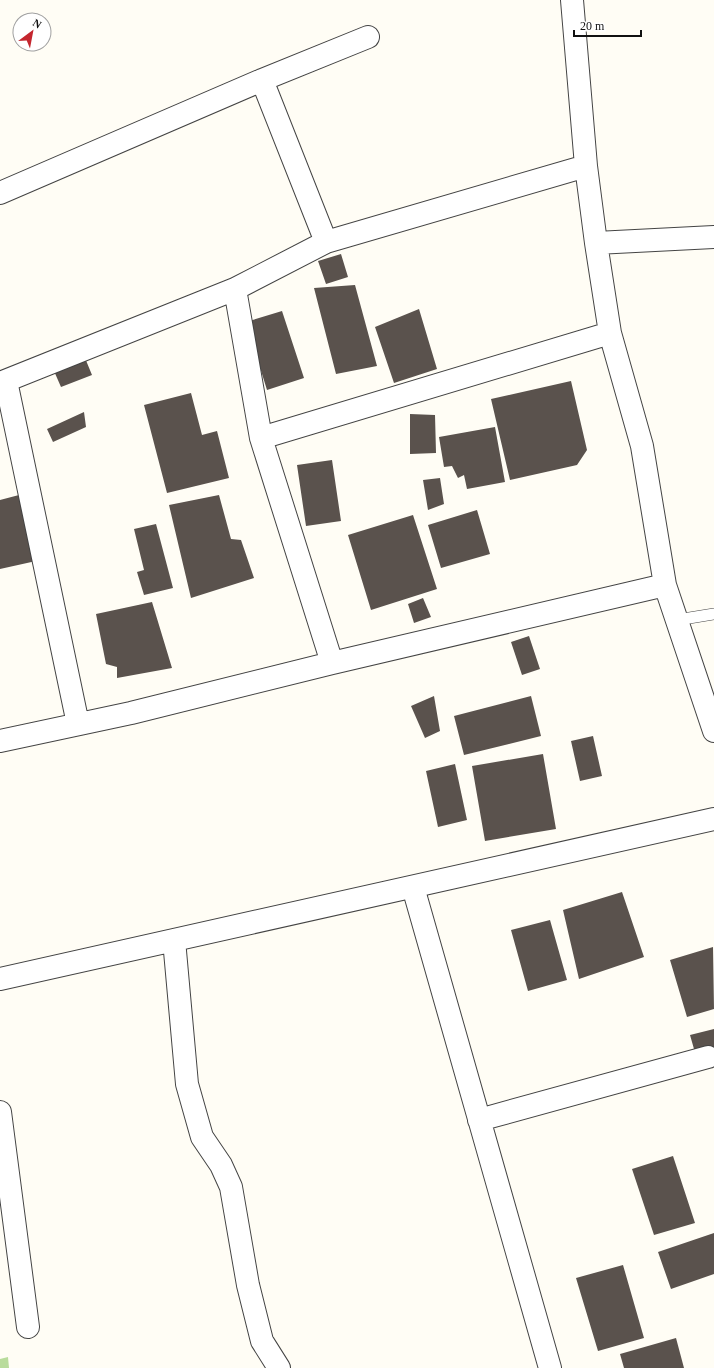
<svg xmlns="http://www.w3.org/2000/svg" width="714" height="1368" viewBox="0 0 714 1368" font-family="Georgia,serif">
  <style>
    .forest { fill: #b9dc9c }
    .building { fill: #5a524d }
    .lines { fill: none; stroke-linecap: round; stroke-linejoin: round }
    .service-casing { stroke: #444; stroke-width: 12 }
    .minor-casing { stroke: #444; stroke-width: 24 }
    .service { stroke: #fff; stroke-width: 11 }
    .minor { stroke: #fff; stroke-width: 22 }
  </style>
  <rect width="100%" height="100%" fill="#fffdf5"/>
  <!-- forest -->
  <path class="forest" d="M8 1357 9 1368H0V1359Z"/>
  <!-- building -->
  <path class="building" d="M341 254 348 277 326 284 318 261Z
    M355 285 377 366 336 374 314 288Z
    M419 309 437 369 394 383 375 327Z
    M282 311 304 378 267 390 246 322Z
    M85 358 92 375 61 387 54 371Z
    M571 381 587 450 577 465 510 480 491 399Z
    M191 393 202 435 217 431 229 478 167 493 144 405Z
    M84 412 86 427 53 442 47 429Z
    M410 414 435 415 436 453 410 454Z
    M495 427 505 482 467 489 464 475 458 478 452 466 444 467 439 437Z
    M332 460 341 521 306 526 297 465Z
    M440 478 444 504 428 510 423 480Z
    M19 495 36 561 0 569V500Z
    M219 495 231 539 241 540 254 578 191 598 169 505Z
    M477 510 490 554 441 568 428 525Z
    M413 515 437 589 371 610 348 535Z
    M156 524 173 588 144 595 137 572 144 570 134 529Z
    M423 598 431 617 414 623 408 604Z
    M152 602 172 668 117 678V667L106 664 96 614Z
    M529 636 540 669 522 675 511 642Z
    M434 696 440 731 425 738 411 706Z
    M531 696 541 736 464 755 454 716Z
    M593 736 602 776 580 781 571 741Z
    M543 754 556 829 485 841 472 766Z
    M455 764 467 820 438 827 426 771Z
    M622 892 644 957 579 979 563 910Z
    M550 920 567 980 528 991 511 930Z
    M713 947 714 1009 687 1017 670 960Z
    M714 1029V1052L696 1056 690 1035Z
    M673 1156 695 1223 654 1235 632 1169Z
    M714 1233V1274L671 1289 658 1252Z
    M623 1265 644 1338 598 1351 576 1278Z
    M676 1338 684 1368H624L620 1354Z"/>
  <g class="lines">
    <!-- service casing -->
    <g class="service-casing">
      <path id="service" d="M677 620 714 614"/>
    </g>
    <!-- minor casing -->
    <g class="minor-casing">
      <path id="minor" d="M572 0 586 166 596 243 610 333 642 446 665 585 714 731
        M262 80 326 242
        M0 193 262 80 368 37
        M596 243 714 237
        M235 289 261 438 332 663
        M6 381 78 724
        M0 383 235 289 326 242 586 166
        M261 438 610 333
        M0 741 131 713 332 663 665 585
        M413 887 550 1368
        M174 940 187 1084 202 1137 221 1165 231 1187 248 1285 262 1341 279 1368
        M0 979 714 819
        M0 1112 28 1327
        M479 1120 708 1057"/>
    </g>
    <!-- service -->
    <use href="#service" class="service"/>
    <!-- minor -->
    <use href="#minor" class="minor"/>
  </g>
  <!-- north arrow -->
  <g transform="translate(32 32) rotate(32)"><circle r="19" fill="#ffffff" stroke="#a0a0a0"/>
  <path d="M0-3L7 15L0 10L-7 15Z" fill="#c4262e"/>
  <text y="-6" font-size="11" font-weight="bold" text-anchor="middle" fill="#111111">N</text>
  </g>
  <!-- scale -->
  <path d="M574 30v6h67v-6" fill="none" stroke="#111111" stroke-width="2"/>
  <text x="580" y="30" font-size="12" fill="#111111" stroke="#ffffff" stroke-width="3" paint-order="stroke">20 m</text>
</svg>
